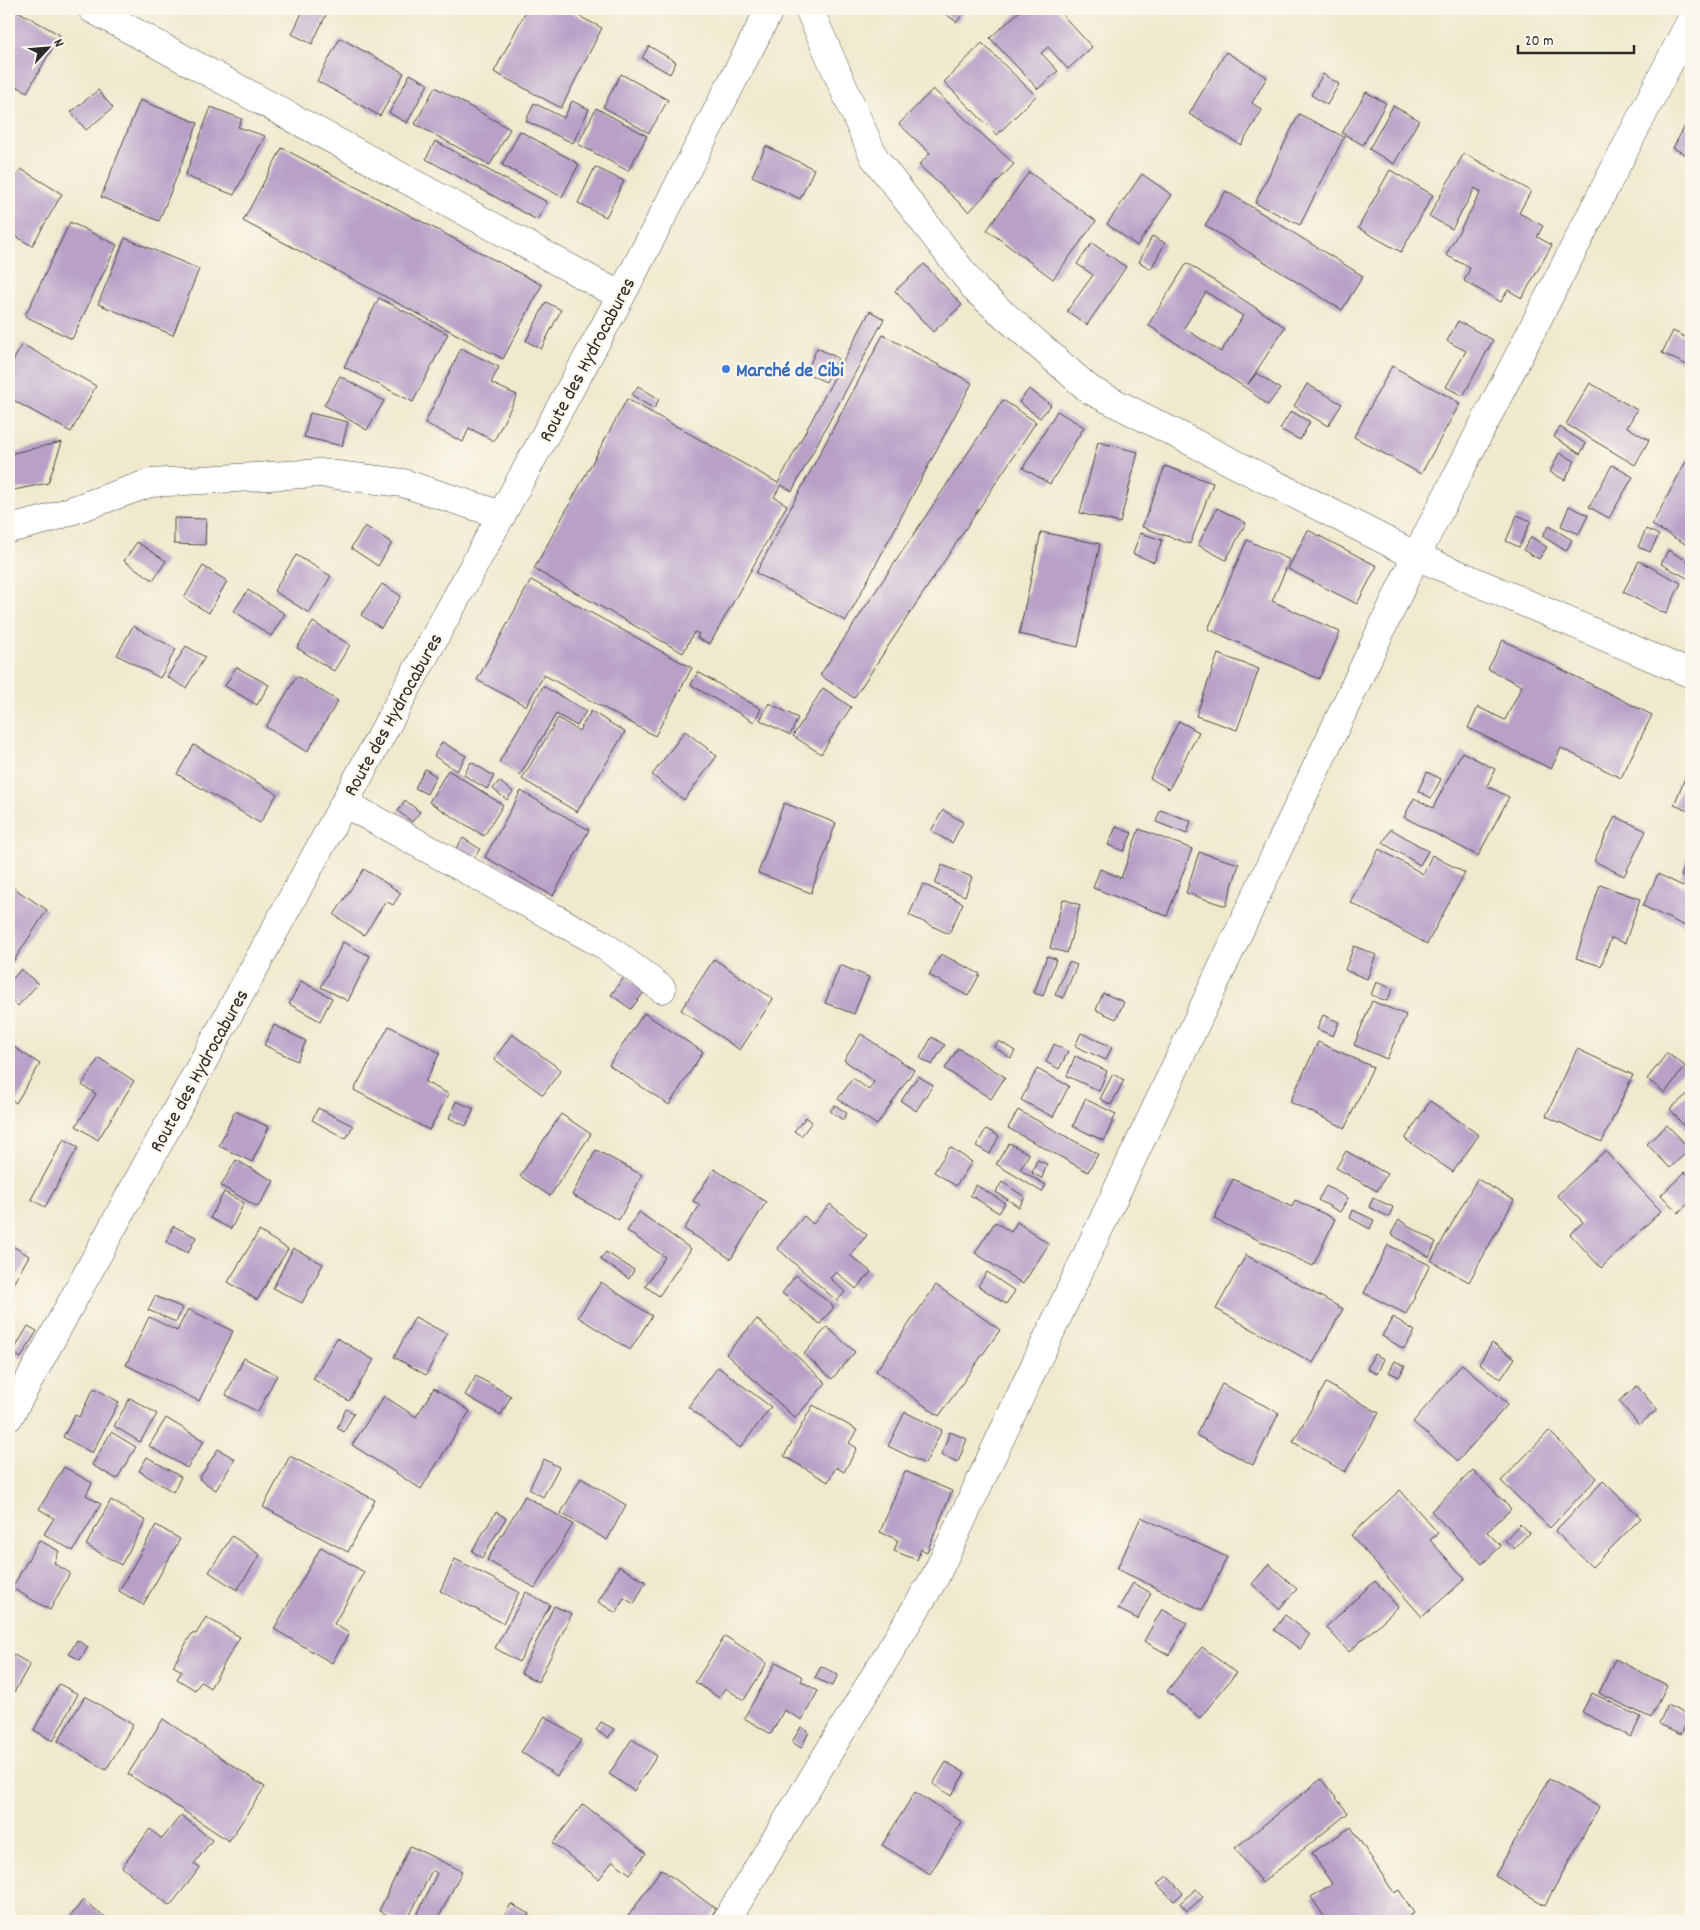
<svg xmlns="http://www.w3.org/2000/svg" width="1700" height="1930" viewBox="0 0 1700 1930" font-family="Dekko,sans-serif">
  <style>
    .building { fill: #b8a0c7; fill-rule: evenodd }
    .lines { fill: none; stroke-linecap: round; stroke-linejoin: round }
    .minor-casing { stroke: #484843; stroke-width: 29 }
    .minor { stroke: #fff; stroke-width: 28 }
    .shop-dot { fill: #3f7fe0; stroke: #fbf7ec; stroke-width: 2 }
    .labels { text-anchor: middle; stroke-width: 5; stroke-linejoin: round; paint-order: stroke }
    .street-label { font-size: 20px; fill: #2b2b2b; stroke: #fbf7ec }
    .shop-label { font-size: 20px; font-weight: bold; fill: #366cbe; stroke: #fbf7ec; text-anchor: start }
  </style>
  <rect width="100%" height="100%" fill="#fbf7ec"/>
  <filter id="ink" filterUnits="userSpaceOnUse"><feTurbulence type="fractalNoise" baseFrequency=".02" numOctaves="2"/><feDisplacementMap in="SourceGraphic" scale="10" xChannelSelector="R" yChannelSelector="G"/><feConvolveMatrix kernelMatrix="1 2 1 2 8 2 1 2 1" color-interpolation-filters="sRGB"/></filter>
  <filter id="wash" filterUnits="userSpaceOnUse"><feTurbulence type="fractalNoise" baseFrequency=".0096" numOctaves="4" result="noise"/><feDisplacementMap in="SourceGraphic" scale="20" xChannelSelector="R" yChannelSelector="G"/><feGaussianBlur stdDeviation="1.12" result="paint"/><feColorMatrix in="noise" values="0 0 0 0 0 0 0 0 0 0 0 0 0 0 0 0 0 1.4 0 .05"/><feComposite in="paint" operator="in"/></filter>
  <g filter="url(#wash)">
    <rect width="100%" height="100%" fill="#efe9cd"/>
    <g id="blocks">
      <!-- building -->
      <path class="building" d="M14 9 60 35 27 92 9 82V17Z
        M304 9H329L312 44 292 34Z
        M527 9H565L602 28 561 108 494 72Z
        M938 9H966L957 22Z
        M1022 9H1057L1092 47 1068 69 1048 47 1041 53 1058 71 1038 89 990 38Z
        M340 38 404 73 380 116 317 81Z
        M982 43 1036 96 997 135 944 82Z
        M649 46 676 62 670 74 642 58Z
        M1226 52 1267 77 1252 103 1262 110 1241 145 1189 114Z
        M410 74 428 84 407 123 389 113Z
        M621 74 668 100 649 133 603 107Z
        M1323 74 1339 84 1327 105 1311 95Z
        M435 87 510 129 490 165 415 124Z
        M933 89 1014 164 969 212 919 165 930 153 899 124Z
        M98 90 113 108 86 130 71 112Z
        M1366 92 1386 103 1363 145 1342 133Z
        M140 100 198 123 159 221 101 197Z
        M572 101 589 109 573 143 526 121 534 103 564 118Z
        M1393 106 1419 120 1394 164 1369 149Z
        M211 107 242 119 238 127 265 136 234 195 185 176Z
        M596 108 647 136 628 171 578 144Z
        M1299 114 1344 137 1300 225 1255 203Z
        M1685 126 1691 129V157L1673 148Z
        M520 131 579 164 562 197 502 165Z
        M435 141 547 202 537 220 426 159Z
        M766 146 814 169 800 199 752 176Z
        M282 148 542 285 503 359 243 221Z
        M1464 153 1531 191 1519 213 1543 226 1537 237 1552 245 1522 298 1508 290 1501 302 1464 281 1470 268 1446 255 1481 192 1475 188 1452 229 1429 216Z
        M595 167 624 181 606 217 578 203Z
        M21 169 62 194 32 246 9 232V190Z
        M1390 170 1433 195 1401 252 1358 228Z
        M1029 172 1096 221 1053 279 987 230Z
        M1142 174 1172 195 1137 246 1107 224Z
        M1226 191 1363 276 1342 310 1205 225Z
        M70 222 117 245 72 339 25 316Z
        M1152 236 1165 243 1151 269 1139 262Z
        M125 238 199 269 173 335 98 304Z
        M1092 243 1126 267 1087 325 1067 311 1093 275 1077 264Z
        M1187 263 1285 327 1248 384 1257 373 1280 389 1268 405 1246 388 1148 325ZM1206 292 1243 316 1221 352 1184 328Z
        M924 264 962 305 933 332 895 291Z
        M379 298 448 334 413 402 344 367Z
        M546 302 561 310 541 349 526 341Z
        M870 311 884 319 792 491 781 485 774 497 787 505 710 644 697 638 699 634 694 632 683 653 534 569 627 399 778 483Z
        M1458 321 1493 340 1463 396 1446 387 1466 351 1447 341Z
        M1673 331 1691 340V356L1687 365 1662 353Z
        M883 335 972 383 846 621 756 573Z
        M22 344 96 386 71 432 9 398V369Z
        M461 348 499 367 491 383 517 395 494 441 469 428 463 442 425 423Z
        M817 348 838 358 826 382 806 373Z
        M1392 366 1460 403 1421 474 1354 437Z
        M340 376 384 401 367 430 324 405Z
        M1590 383 1637 410 1627 427 1649 440 1635 465 1566 424Z
        M1307 384 1342 404 1328 426 1294 406Z
        M638 386 659 399 654 409 632 395Z
        M1029 389 1051 405 1040 418 1019 402Z
        M1003 400 1036 422 854 698 820 675Z
        M1057 411 1084 427 1050 484 1023 468Z
        M1291 411 1310 422 1300 440 1280 429Z
        M310 413 348 422 342 446 304 437Z
        M1560 427 1586 444 1580 454 1554 437Z
        M62 442 48 483 9 491V454Z
        M1098 442 1138 452 1120 523 1080 513Z
        M1691 452V547L1652 525Z
        M1559 453 1575 461 1565 480 1550 472Z
        M1612 465 1633 477 1609 518 1589 507Z
        M1165 466 1213 483 1190 544 1142 527Z
        M1569 506 1588 515 1579 534 1561 526Z
        M1217 508 1246 523 1226 560 1198 545Z
        M1517 515 1531 521 1519 547 1506 541Z
        M174 518 206 519 205 545 174 544Z
        M365 526 392 543 378 566 351 548Z
        M1549 526 1572 540 1566 551 1542 536Z
        M1646 529 1659 535 1650 552 1638 547Z
        M1308 530 1377 566 1357 604 1288 569Z
        M1041 532 1100 544 1078 647 1019 634Z
        M1140 533 1162 540 1154 562 1133 554Z
        M1531 537 1547 547 1539 559 1523 550Z
        M1247 540 1290 560 1272 601 1340 632 1319 679 1208 629Z
        M137 542 166 561 153 580 124 561Z
        M1668 550 1691 563 1689 579 1661 564Z
        M296 555 331 576 309 613 274 591Z
        M1639 561 1681 583 1666 614 1623 592Z
        M203 566 227 581 209 613 184 598Z
        M531 580 692 668 655 736 544 675 526 706 477 680Z
        M382 584 401 596 381 628 361 615Z
        M248 590 285 614 271 636 234 611Z
        M313 622 350 645 334 671 297 648Z
        M133 626 176 649 160 678 117 655Z
        M1503 640 1652 715 1621 778 1561 748 1551 769 1468 728 1478 707 1505 720 1522 686 1488 669Z
        M186 646 205 657 186 688 167 677Z
        M1218 654 1259 669 1237 730 1196 716Z
        M236 667 269 685 257 705 225 686Z
        M698 672 761 709 754 722 691 685Z
        M297 676 338 701 307 752 266 727Z
        M543 686 586 711 577 726 556 714 520 775 499 762Z
        M823 688 851 707 821 754 793 736Z
        M769 703 798 718 790 735 760 720Z
        M591 711 625 732 577 812 522 779 558 718 579 731Z
        M1179 721 1199 732 1169 789 1150 778Z
        M685 731 717 756 684 800 652 775Z
        M442 742 466 756 457 771 434 756Z
        M194 745 277 794 260 823 177 774Z
        M1462 752 1495 769 1487 786 1509 797 1478 856 1404 817 1414 798 1433 808Z
        M471 762 494 776 487 789 464 775Z
        M1690 765H1691V812L1674 805Z
        M425 769 436 776 427 794 415 788Z
        M448 770 503 805 484 836 429 802Z
        M1427 772 1441 779 1431 798 1418 791Z
        M499 781 513 792 507 800 493 789Z
        M521 791 589 830 553 896 485 857Z
        M405 800 420 812 412 822 398 811Z
        M784 803 836 823 811 893 758 873Z
        M943 810 963 822 952 843 931 831Z
        M1160 810 1191 821 1187 834 1156 822Z
        M1615 816 1646 831 1624 876 1594 861Z
        M1116 827 1132 833 1124 851 1108 845Z
        M1139 829 1192 849 1167 916 1093 888 1100 869 1121 878Z
        M1391 829 1428 851 1420 865 1383 843Z
        M463 838 480 849 472 861 455 850Z
        M1691 847V880L1681 876Z
        M1379 849 1423 874 1432 855 1465 873 1427 944 1350 902Z
        M1199 852 1239 864 1226 906 1186 893Z
        M942 865 972 877 965 896 935 884Z
        M364 869 401 893 393 905 386 901 364 935 334 915Z
        M1658 874 1691 890V919L1687 927 1643 906Z
        M923 884 963 903 949 934 909 915Z
        M9 885 47 910 9 968Z
        M1600 885 1640 899 1625 943 1611 938 1601 966 1576 958Z
        M1063 899 1080 905 1067 953 1050 948Z
        M343 942 370 956 348 1001 321 987Z
        M1354 946 1376 955 1367 979 1345 970Z
        M941 954 980 974 968 996 929 975Z
        M1047 956 1056 959 1043 996 1034 993Z
        M714 959 773 999 740 1050 681 1010Z
        M1069 962 1077 965 1063 998 1055 995Z
        M840 965 869 977 854 1014 825 1003Z
        M21 969 38 984 18 1006 9 998V983Z
        M625 976 645 991 631 1009 611 995Z
        M301 981 332 998 320 1021 289 1004Z
        M1376 982 1393 989 1387 1001 1371 995Z
        M1103 993 1124 1002 1116 1019 1096 1010Z
        M1372 1001 1406 1015 1387 1059 1354 1045Z
        M644 1013 703 1052 669 1105 609 1065Z
        M1323 1015 1339 1022 1333 1036 1317 1029Z
        M274 1025 306 1041 297 1061 264 1045Z
        M389 1026 440 1053 425 1082 449 1094 429 1130 354 1090Z
        M1081 1033 1112 1047 1106 1060 1075 1046Z
        M512 1034 561 1070 543 1095 494 1059Z
        M861 1034 914 1070 877 1125 838 1099 853 1078 869 1090 874 1082 844 1060Z
        M932 1037 945 1045 932 1065 920 1058Z
        M999 1041 1015 1051 1011 1058 994 1047Z
        M1318 1042 1373 1067 1345 1128 1290 1102Z
        M9 1044 40 1064 16 1103 9 1098Z
        M1054 1044 1068 1052 1059 1069 1046 1062Z
        M958 1048 1005 1077 991 1099 945 1069Z
        M1577 1049 1633 1075 1602 1142 1546 1116Z
        M1667 1053 1685 1066 1665 1093 1647 1079Z
        M1075 1056 1107 1071 1099 1091 1067 1076Z
        M99 1058 134 1081 98 1140 76 1126 96 1094 82 1085Z
        M1037 1069 1069 1086 1053 1117 1021 1100Z
        M1113 1074 1124 1080 1111 1105 1100 1099Z
        M918 1076 933 1085 916 1111 901 1101Z
        M1691 1091V1135L1670 1109Z
        M1085 1099 1116 1114 1104 1141 1073 1126Z
        M456 1101 474 1109 466 1126 449 1118Z
        M1430 1101 1479 1135 1453 1172 1405 1139Z
        M835 1105 847 1113 843 1120 830 1111Z
        M318 1108 353 1126 346 1139 312 1120Z
        M1018 1110 1098 1154 1088 1172 1008 1128Z
        M235 1111 269 1127 252 1162 219 1146Z
        M561 1114 591 1134 550 1196 520 1176Z
        M806 1117 812 1122 801 1136 794 1131Z
        M1667 1125 1690 1149 1670 1168 1647 1144Z
        M986 1129 999 1136 990 1154 976 1146Z
        M64 1139 78 1147 45 1207 31 1199Z
        M1009 1143 1029 1154 1020 1170 1046 1185 1042 1192 996 1164Z
        M950 1147 972 1162 956 1186 934 1172Z
        M596 1150 642 1175 619 1220 572 1195Z
        M1346 1151 1387 1174 1377 1191 1336 1168Z
        M1605 1151 1661 1211 1601 1268 1570 1234 1583 1222 1557 1195Z
        M236 1160 274 1181 258 1207 221 1186Z
        M1037 1160 1047 1164 1042 1178 1032 1173Z
        M714 1169 766 1202 731 1259 684 1229 700 1205 693 1201Z
        M1685 1172 1691 1179V1201L1678 1213 1661 1195Z
        M1233 1179 1292 1207 1295 1200 1335 1219 1313 1266 1214 1219Z
        M1477 1179 1514 1200 1469 1282 1431 1261Z
        M1002 1182 1025 1197 1019 1207 996 1192Z
        M976 1185 1005 1203 999 1213 970 1195Z
        M1326 1186 1348 1198 1340 1212 1318 1200Z
        M224 1192 244 1203 231 1229 210 1218Z
        M1373 1198 1393 1207 1389 1217 1369 1207Z
        M830 1204 867 1235 850 1255 871 1272 856 1289 836 1272 830 1278 845 1292 837 1301 777 1248 804 1216 813 1224Z
        M1353 1210 1374 1220 1370 1229 1350 1218Z
        M639 1212 691 1249 659 1296 645 1286 665 1257 627 1231Z
        M1399 1220 1436 1242 1429 1257 1391 1234Z
        M995 1222 1011 1232 1017 1222 1049 1244 1023 1284 975 1253Z
        M173 1226 196 1237 188 1253 166 1242Z
        M259 1231 288 1249 257 1300 228 1282Z
        M9 1244 29 1256 9 1291Z
        M1388 1245 1430 1265 1406 1314 1364 1293Z
        M293 1248 323 1264 302 1303 273 1288Z
        M606 1252 634 1270 629 1279 600 1259Z
        M1246 1255 1343 1309 1313 1363 1216 1309Z
        M987 1272 1015 1291 1006 1304 978 1286Z
        M796 1275 834 1307 820 1324 782 1293Z
        M601 1282 652 1316 630 1350 578 1317Z
        M936 1285 1000 1330 939 1416 876 1371Z
        M155 1296 183 1308 176 1322 148 1310Z
        M188 1309 233 1331 199 1401 126 1365 149 1317 177 1331Z
        M415 1317 447 1334 426 1375 394 1357Z
        M1393 1317 1415 1331 1404 1349 1382 1336Z
        M757 1319 826 1383 795 1418 726 1354Z
        M28 1326 37 1331 21 1358 13 1352Z
        M827 1327 855 1352 832 1379 804 1354Z
        M337 1338 374 1360 349 1401 313 1379Z
        M1492 1343 1515 1358 1501 1379 1479 1364Z
        M1374 1354 1384 1359 1377 1374 1367 1369Z
        M244 1358 277 1375 258 1412 226 1395Z
        M1395 1361 1405 1366 1399 1377 1389 1372Z
        M1462 1364 1508 1404 1458 1461 1413 1422Z
        M718 1367 771 1407 740 1448 688 1407Z
        M476 1376 511 1396 501 1415 465 1395Z
        M1326 1383 1379 1413 1345 1472 1293 1442Z
        M1222 1384 1279 1413 1253 1465 1196 1435Z
        M1637 1386 1657 1410 1639 1425 1619 1401Z
        M94 1388 119 1402 92 1453 63 1437 75 1415 79 1417Z
        M434 1388 470 1411 421 1489 352 1445 384 1396 416 1417Z
        M130 1398 157 1414 140 1442 114 1426Z
        M813 1405 857 1430 849 1443 857 1448 844 1472 836 1467 828 1482 784 1456Z
        M346 1409 354 1413 344 1432 337 1428Z
        M905 1412 942 1430 925 1464 888 1446Z
        M166 1418 204 1441 187 1468 149 1446Z
        M1549 1431 1597 1478 1550 1528 1501 1481Z
        M111 1432 136 1447 117 1479 92 1465Z
        M950 1432 967 1439 958 1462 941 1455Z
        M218 1449 235 1459 216 1490 199 1479Z
        M290 1456 375 1500 348 1552 263 1507Z
        M147 1457 181 1477 173 1492 139 1471Z
        M544 1459 559 1467 543 1497 529 1489Z
        M64 1467 92 1483 86 1495 101 1504 73 1551 44 1534 54 1518 39 1509Z
        M1473 1470 1511 1509 1487 1532 1501 1546 1482 1564 1431 1511Z
        M905 1471 952 1491 927 1552 921 1549 917 1560 894 1551 898 1540 880 1532Z
        M581 1478 626 1505 607 1540 561 1513Z
        M1603 1481 1641 1518 1592 1567 1555 1531Z
        M1400 1490 1438 1533 1430 1540 1465 1579 1422 1617 1351 1535Z
        M525 1496 573 1524 535 1588 487 1560Z
        M111 1500 146 1521 121 1565 86 1545Z
        M496 1512 506 1518 482 1558 472 1551Z
        M1141 1517 1227 1557 1202 1610 1117 1569Z
        M1520 1524 1529 1533 1514 1549 1505 1540Z
        M156 1525 180 1539 143 1605 119 1591Z
        M232 1536 260 1555 237 1590 209 1572Z
        M39 1540 59 1551 54 1563 70 1573 50 1610 12 1588Z
        M321 1547 364 1572 334 1624 349 1633 332 1663 274 1629Z
        M455 1559 519 1592 503 1623 440 1591Z
        M1269 1564 1297 1589 1279 1609 1252 1584Z
        M619 1566 646 1582 634 1604 624 1598 616 1613 598 1602Z
        M1375 1581 1398 1607 1349 1652 1326 1627Z
        M1133 1583 1151 1593 1138 1619 1118 1609Z
        M526 1592 550 1605 519 1662 495 1648Z
        M554 1606 572 1614 538 1682 521 1673Z
        M1162 1609 1187 1623 1169 1655 1144 1641Z
        M1285 1615 1310 1634 1300 1649 1274 1630Z
        M206 1617 240 1637 210 1688 201 1682 195 1690 177 1679 182 1671 173 1666 192 1633 196 1634Z
        M725 1636 767 1663 744 1700 725 1688 719 1698 695 1682Z
        M77 1640 88 1647 80 1660 69 1654Z
        M1202 1647 1236 1673 1200 1718 1167 1691Z
        M9 1652 30 1664 12 1696 9 1694Z
        M1615 1659 1667 1685 1651 1718 1599 1693Z
        M776 1662 803 1677 801 1681 818 1691 802 1720 784 1710 771 1734 744 1718Z
        M821 1666 838 1675 832 1686 815 1678Z
        M59 1684 78 1694 53 1741 34 1730Z
        M1592 1693 1641 1717 1631 1737 1582 1712Z
        M85 1696 133 1725 106 1770 58 1741Z
        M1667 1705 1690 1716 1681 1734 1659 1724Z
        M545 1716 581 1740 557 1776 521 1752Z
        M163 1719 265 1787 229 1841 128 1774Z
        M601 1722 614 1729 608 1738 596 1730Z
        M801 1727 809 1732 801 1748 792 1742Z
        M632 1739 657 1756 634 1791 609 1774Z
        M946 1762 965 1773 951 1796 933 1784Z
        M1321 1779 1348 1813 1262 1883 1235 1848Z
        M1549 1779 1599 1807 1545 1905 1495 1876Z
        M915 1792 962 1822 930 1874 882 1845Z
        M583 1804 646 1853 630 1874 613 1861 599 1879 553 1843Z
        M181 1815 212 1840 194 1864 200 1868 170 1906 122 1867 150 1829 162 1839Z
        M1351 1827 1394 1893 1399 1890 1414 1913 1402 1921H1327L1311 1897 1332 1884 1312 1853Z
        M410 1846 462 1871 437 1921H414L437 1873 432 1870 407 1921H400L379 1911Z
        M661 1869 716 1909 708 1921H631L627 1918Z
        M1167 1876 1183 1893 1174 1901 1157 1884Z
        M1196 1889 1203 1897 1187 1911 1180 1903Z
        M83 1900 92 1907 111 1921H67Z
        M511 1904 529 1914 525 1921H501Z"/>
    </g>
  </g>
  <g filter="url(#ink)">
    <use href="#blocks" fill-opacity="0" stroke="#484843" stroke-width="1"/>
    <g class="lines">
      <!-- minor casing -->
      <g class="minor-casing">
        <path id="minor" d="M92 9 621 296
          M809 9 874 157 977 291 1090 390 1416 556 1691 674
          M9 529 45 520 150 483 320 473 403 483 502 515
          M344 803 602 944 662 989
          M9 1417 621 296 770 9
          M726 1921 935 1577 1416 556 1691 20"/>
      </g>
      <!-- minor -->
      <use href="#minor" class="minor"/>
    </g>
  </g>
  <!-- markers -->
  <circle class="shop-dot" cx="726" cy="369" r="5"/>
  <g class="labels">
    <!-- street labels -->
    <g class="street-label">
      <text transform="translate(586 359) rotate(-62)" y="7">Route des Hydrocabures</text>
      <text transform="translate(392 714) rotate(-61)" y="7">Route des Hydrocabures</text>
      <text transform="translate(198 1070) rotate(-61)" y="7">Route des Hydrocabures</text>
    </g>
    <!-- shop labels -->
    <g class="shop-label">
      <text x="736" y="376">Marché de Cibi</text>
    </g>
  </g>
  <!-- margin -->
  <rect width="1700" height="1930" fill="none" stroke="#fbf7ec" stroke-width="30"/>
  <!-- north arrow -->
  <g transform="translate(48 48) rotate(64)" stroke="#fbf7ec" stroke-width="4" paint-order="stroke">
  <path d="M0-4L9 19L0 12L-9 19Z" fill="#2b2b2b"/>
  <text y="-8" font-size="14" font-weight="bold" text-anchor="middle" fill="#2b2b2b">N</text>
  </g>
  <!-- scale -->
  <path d="M1518 45v8h116v-8" fill="none" stroke="#2b2b2b" stroke-width="2.5"/>
  <text x="1525" y="45" font-size="15" fill="#2b2b2b" stroke="#fbf7ec" stroke-width="4" paint-order="stroke">20 m</text>
</svg>
